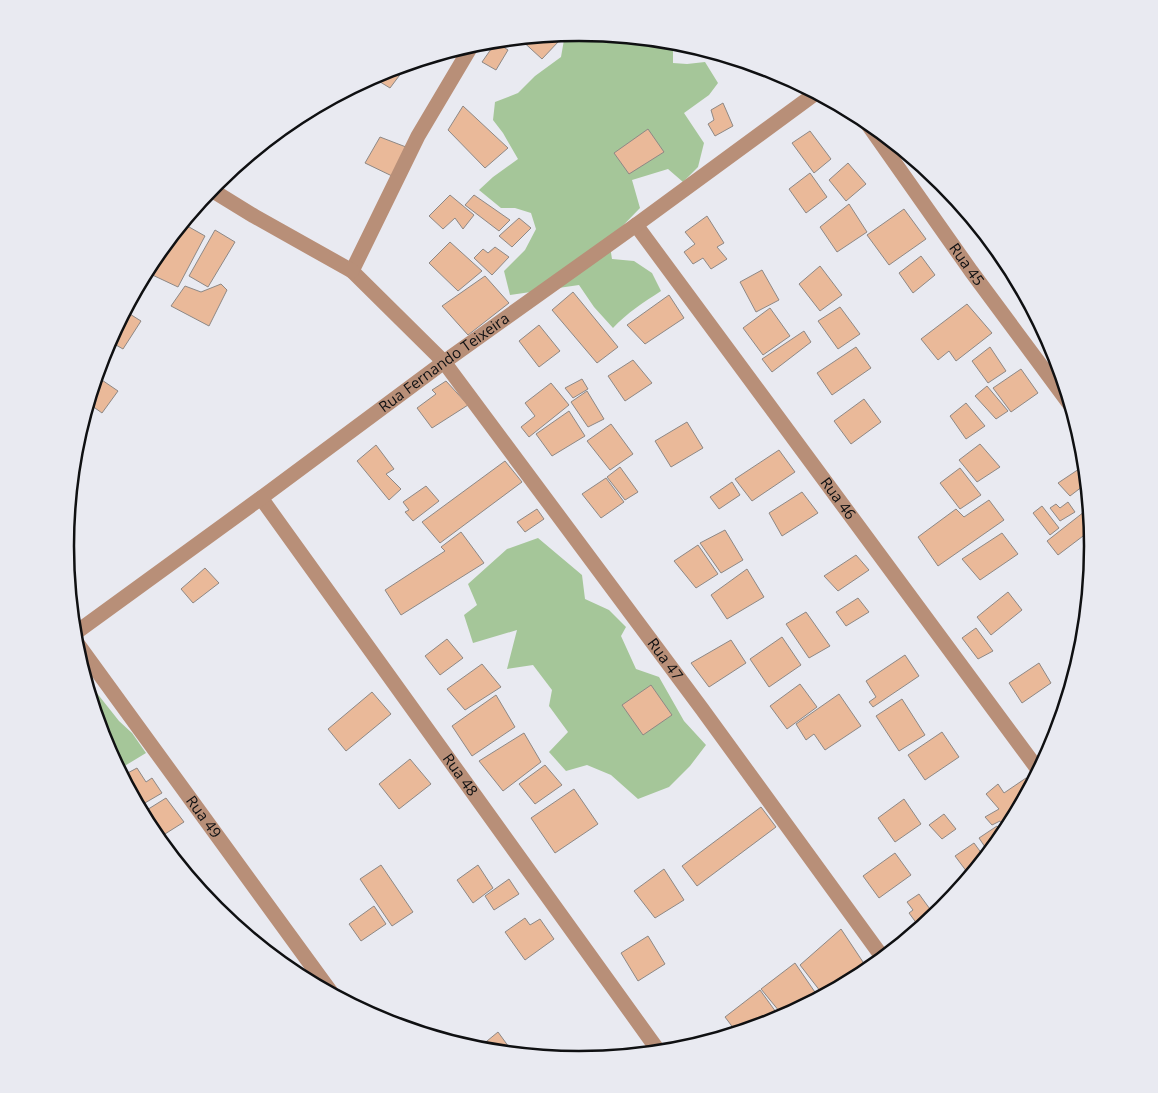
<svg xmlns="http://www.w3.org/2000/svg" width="1158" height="1093" viewBox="0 0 1158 1093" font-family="'Open Sans',sans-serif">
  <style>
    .forest { fill: #a5c699 }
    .building { fill: #eab999; stroke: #8e8885 }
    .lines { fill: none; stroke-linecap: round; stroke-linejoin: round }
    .minor { stroke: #b88f78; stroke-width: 15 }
    .labels { text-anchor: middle; stroke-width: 5; stroke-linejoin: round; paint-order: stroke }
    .street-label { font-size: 15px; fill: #0f1012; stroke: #e9eaf1 }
    .rim { fill: none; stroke: #0f1012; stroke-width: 2.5 }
  </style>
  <rect width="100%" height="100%" fill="#e9eaf1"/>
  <!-- forest -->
  <path class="forest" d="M573 33 585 41 603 35 627 37 632 45H643L652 40 673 42V63L687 64 705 62 718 83 709 95 684 113 704 143 698 167 683 182 668 169 632 180 640 208 609 240 612 259 634 261 652 273 661 291C644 302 627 313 613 328L594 307 579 285 510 295 504 271 525 250 536 229 531 213 515 208H501L479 190 493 177 518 159 503 133 493 120 495 102 518 93 535 76 561 57 565 34Z
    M538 538 582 575 585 599 609 610 626 627 621 636 636 669 659 677 684 721 706 745 690 766 669 787 638 799 611 775 587 765 566 771 549 752 568 732 549 706 552 690 533 665 507 669 517 630 473 643 464 615 477 605 468 584 507 549Z
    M85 682 96 692 119 721 132 733 146 753 118 770 104 743Z"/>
  <!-- building -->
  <path class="building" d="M552 35 559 41 542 59 519 38Z
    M496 42 508 50 496 70 482 62Z
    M408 64 390 88 372 77 383 72Z
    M723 103 733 126 715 136 708 124 714 120 711 110Z
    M463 106 508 148 485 168 448 130Z
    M648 129 664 152 629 174 614 153Z
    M810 131 831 159 814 173 792 143Z
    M380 137 406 147 392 176 365 163Z
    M912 158 932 175 927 179Z
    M848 163 866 184 846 201 829 180Z
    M810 173 827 197 806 213 789 189Z
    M450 195 474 215 463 229 455 218 443 229 429 216Z
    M474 195 510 220 499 231 465 205Z
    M849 204 867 232 837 252 820 227Z
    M904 209 926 239 889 265 867 235Z
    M707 216 724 243 717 247 727 259 711 269 703 258 693 264 684 252 695 244 685 232Z
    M519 218 531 228 512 247 499 236Z
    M182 223 205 236 178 287 146 272 152 261 162 248 167 250 178 228Z
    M215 230 235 242 208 287 189 276Z
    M450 242 482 271 458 291 429 263Z
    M495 247 509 257 492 275 474 258 483 249 488 253Z
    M921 256 935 275 913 293 899 273Z
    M820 266 842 295 820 311 799 284Z
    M762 270 779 300 756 312 740 282Z
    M485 276 509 303 468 335 442 306Z
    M221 284 227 290 209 326 171 306 185 286 201 292Z
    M573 292 618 347 597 363 552 310Z
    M669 295 684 318 645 344 627 325Z
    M967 304 992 333 956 361 949 351 938 360 921 339Z
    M840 307 860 334 838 349 818 321Z
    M770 308 790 336 763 355 743 328Z
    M125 311 141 321 123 349 109 341Z
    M539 325 560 351 539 367 519 341Z
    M804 331 811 342 772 372 762 359Z
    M856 347 871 368 832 395 817 373Z
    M990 347 1006 371 988 383 972 361Z
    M633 360 652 383 625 401 608 376Z
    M1021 369 1038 393 1011 412 993 388Z
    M96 376 118 391 102 413 88 403Z
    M582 379 588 389 573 398 565 388Z
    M446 381 468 405 432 428 417 408 436 394 432 390Z
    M551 383 569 405 529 437 521 427 535 416 525 403Z
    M987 386 1008 411 996 419 975 396Z
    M587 391 604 419 588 427 571 402Z
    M864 399 881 422 851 444 834 421Z
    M966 403 985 426 966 439 950 416Z
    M569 411 585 436 552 456 536 434Z
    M687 422 703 448 671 467 655 441Z
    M611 424 633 454 610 470 587 441Z
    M980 444 1000 467 977 482 959 460Z
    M376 445 394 469 386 474 401 489 389 500 357 461Z
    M779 450 795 472 752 501 735 479Z
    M505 461 522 482 440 543 422 522Z
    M1085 465 1087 483 1070 496 1058 483Z
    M620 467 638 492 625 500 607 477Z
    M960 468 981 495 960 509 940 483Z
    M606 478 624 502 601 518 582 494Z
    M732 482 740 495 719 509 710 497Z
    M426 486 439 501 413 521 405 512 409 510 403 502Z
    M802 492 818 513 782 536 769 513Z
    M989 500 1004 520 938 566 918 537 956 509 964 517Z
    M1068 502 1075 512 1060 521 1050 508 1056 504 1060 508Z
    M1042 506 1059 528 1050 535 1033 513Z
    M1089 508 1091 530 1058 555 1047 541Z
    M537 509 544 519 525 532 517 522Z
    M725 530 743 560 721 573 700 543Z
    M461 532 484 563 401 615 385 590 445 551 441 547Z
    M1002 533 1018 554 980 580 962 559Z
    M698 545 718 574 696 588 674 561Z
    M856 555 869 570 838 591 824 576Z
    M205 568 219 583 193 603 181 589Z
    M747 569 764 597 727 619 711 595Z
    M1008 592 1022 610 991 635 977 617Z
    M858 598 869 612 846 626 836 612Z
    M806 612 830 646 809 658 786 624Z
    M976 628 993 651 978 659 962 638Z
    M782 637 801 665 769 687 750 659Z
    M447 639 463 658 440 675 425 656Z
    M731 640 746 663 709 687 691 663Z
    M905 655 919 676 873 707 869 702 876 697 866 681Z
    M1039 663 1051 683 1022 703 1009 683Z
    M482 664 501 687 465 710 447 689Z
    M800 684 817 707 787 729 770 706Z
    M651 685 672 715 643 735 622 705Z
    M372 692 391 714 346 751 328 729Z
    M839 694 861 726 825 750 814 734 806 740 796 724Z
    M496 695 515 727 472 756 452 726Z
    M902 699 925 735 899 751 876 716Z
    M942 732 959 757 925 780 908 755Z
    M524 733 541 762 503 791 479 761Z
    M410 759 431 784 399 809 379 784Z
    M545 765 562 785 535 804 519 784Z
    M137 768 146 782 152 778 162 793 138 807 122 776Z
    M1026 778 1031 786 1007 830 1000 821 992 825 985 817 999 809 986 794 998 784 1004 793Z
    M574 789 598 824 555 853 531 818Z
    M166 798 184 822 157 839 151 832 142 813Z
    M904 799 921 824 895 842 878 818Z
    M761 807 776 827 697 886 682 866Z
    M944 814 956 829 942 839 929 825Z
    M997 826 1004 835 989 853 979 838Z
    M974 843 985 858 970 876 955 856Z
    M895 853 911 875 879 898 863 876Z
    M381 865 413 912 392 926 360 879Z
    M478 865 493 888 473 903 457 880Z
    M664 869 684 900 655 918 634 891Z
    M509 879 519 894 494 910 485 896Z
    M919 894 935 916 920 928 909 913 913 910 907 902Z
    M374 906 386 924 361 941 349 924Z
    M525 918 530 925 540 919 554 939 525 960 505 932Z
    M916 926 919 929 902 943 898 939Z
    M841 929 869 971 864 974 824 996 800 965Z
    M648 936 665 964 638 981 621 953Z
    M795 963 819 998 784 1017 761 989Z
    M760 990 781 1019 775 1021 737 1033 725 1017Z
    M498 1032 514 1054 476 1050Z
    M700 1038 704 1043 685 1049Z"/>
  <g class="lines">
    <!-- minor -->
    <g class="minor">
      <path id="s1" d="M472 45 418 136 352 271 444 362 702 709 883 958"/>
      <path id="s2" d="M864 119 971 271 1071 406"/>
      <path d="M210 189 254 216 352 271"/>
      <path id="s3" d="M636 225 1039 771"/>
      <path id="s4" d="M261 498 660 1053"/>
      <path id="s5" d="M74 634 261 498 444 362 636 225 816 93"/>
      <path id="s6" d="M74 639 333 995"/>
    </g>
  </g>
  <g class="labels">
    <!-- street labels -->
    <g class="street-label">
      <text dy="5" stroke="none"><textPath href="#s2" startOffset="178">Rua 45</textPath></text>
      <text dy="5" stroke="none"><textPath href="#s5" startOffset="459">Rua Fernando Teixeira</textPath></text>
      <text dy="5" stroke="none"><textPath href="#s3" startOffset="340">Rua 46</textPath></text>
      <text dy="5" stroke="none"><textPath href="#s1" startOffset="756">Rua 47</textPath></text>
      <text dy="5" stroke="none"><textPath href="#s4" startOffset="341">Rua 48</textPath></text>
      <text dy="5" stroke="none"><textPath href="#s6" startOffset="220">Rua 49</textPath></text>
    </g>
  </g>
  <!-- crop -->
  <path d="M0 0H1158V1093H0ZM74 546a505 505 0 1 1 1010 0a505 505 0 1 1-1010 0Z" fill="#e9eaf1" fill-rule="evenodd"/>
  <path class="rim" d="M74 546a505 505 0 1 1 1010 0a505 505 0 1 1-1010 0Z"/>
</svg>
